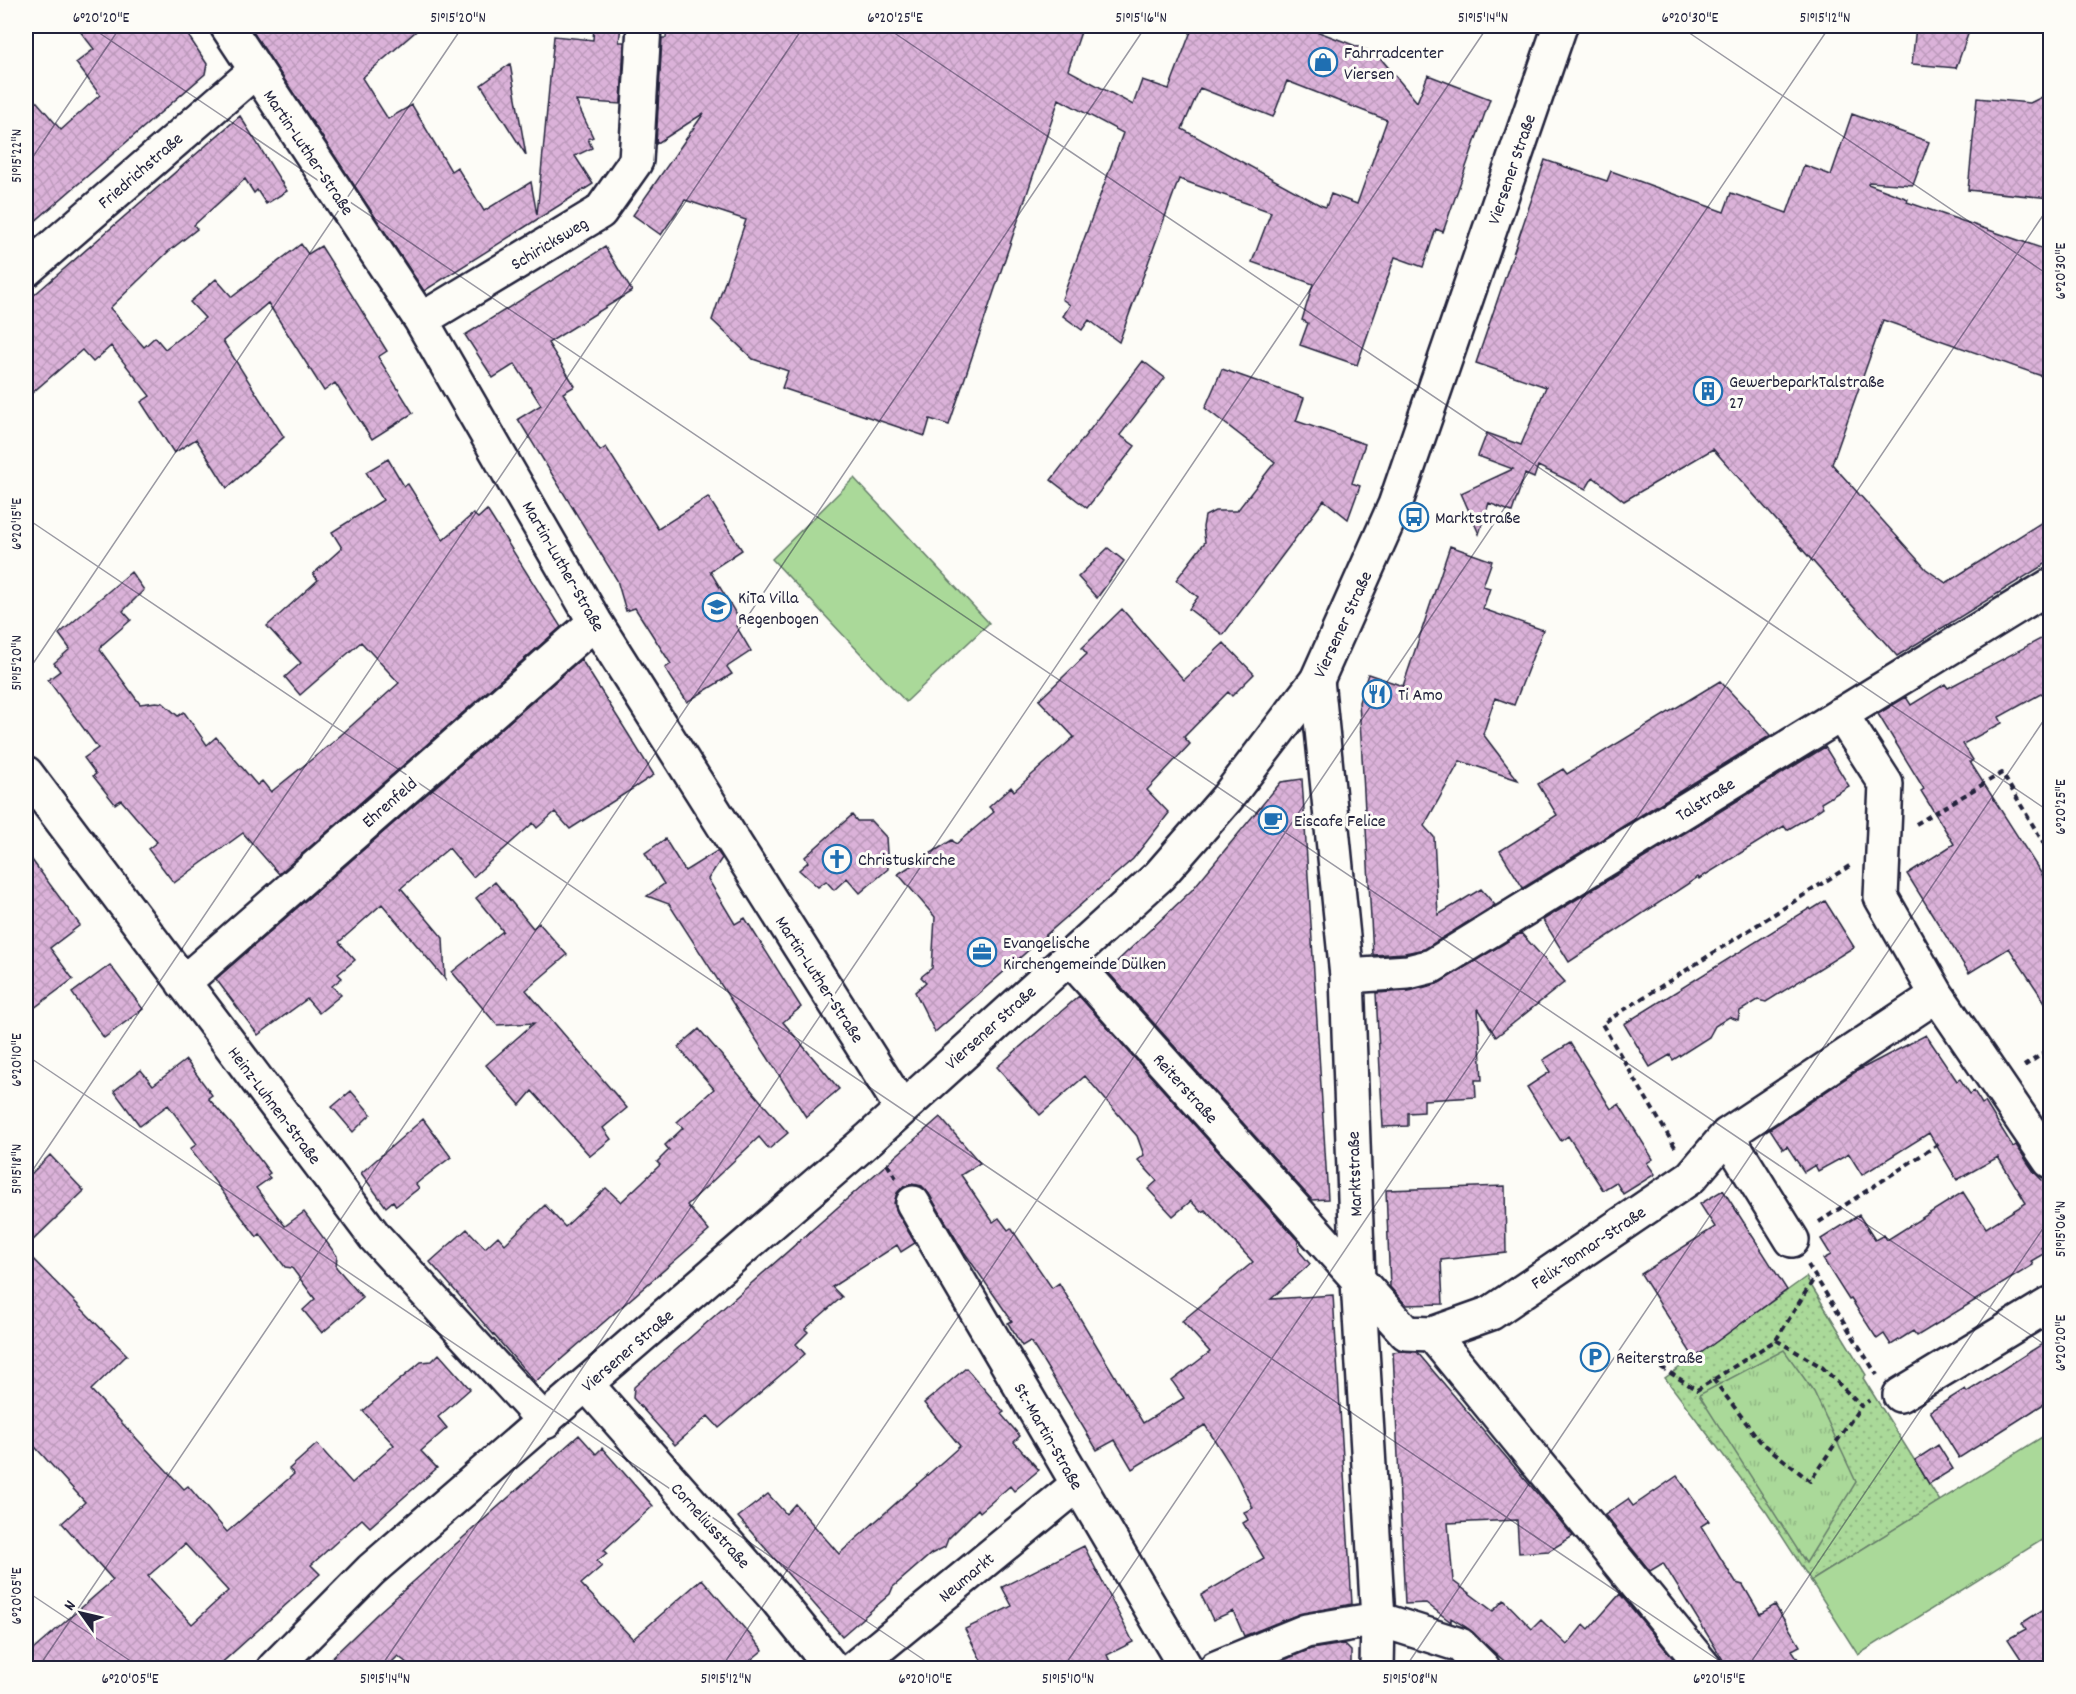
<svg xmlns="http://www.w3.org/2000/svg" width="2076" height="1694" viewBox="0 0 2076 1694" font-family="Dekko,sans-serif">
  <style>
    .grass { fill: url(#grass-dots); stroke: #667e6a; stroke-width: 1.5 }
    .park { fill: url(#park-tufts); stroke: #667e6a; stroke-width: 1.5 }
    .garden { fill: #aad999; stroke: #667e6a; stroke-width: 1.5 }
    .building { fill: url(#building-cross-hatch); stroke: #22223b; stroke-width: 1.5; fill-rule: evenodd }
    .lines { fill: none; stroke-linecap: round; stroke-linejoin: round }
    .street-casing { stroke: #22223b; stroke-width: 38 }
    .secondary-casing { stroke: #22223b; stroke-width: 38 }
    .path { stroke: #22223b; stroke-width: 4; stroke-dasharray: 6 4.5; stroke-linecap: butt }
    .street { stroke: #fdfcf7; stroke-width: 33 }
    .secondary { stroke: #fdfcf7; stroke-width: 33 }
    .ticks { fill: none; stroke: #22223b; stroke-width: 1.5; stroke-opacity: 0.45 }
    .labels { text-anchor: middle; stroke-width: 6; stroke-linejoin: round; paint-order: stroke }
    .poi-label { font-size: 18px; fill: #22223b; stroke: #fdfcf7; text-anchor: start }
    .street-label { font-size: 18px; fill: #22223b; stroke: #fdfcf7 }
    .neatline { fill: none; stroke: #22223b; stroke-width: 2 }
    .ticks-label { font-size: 15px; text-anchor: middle; fill: #22223b }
  </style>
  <defs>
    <pattern id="grass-dots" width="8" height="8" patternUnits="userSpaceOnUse" patternTransform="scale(1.5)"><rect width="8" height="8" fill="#aad999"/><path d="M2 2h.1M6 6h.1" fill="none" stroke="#92ba85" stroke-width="1.8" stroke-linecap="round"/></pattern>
    <pattern id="park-tufts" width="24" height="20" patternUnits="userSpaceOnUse" patternTransform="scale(1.5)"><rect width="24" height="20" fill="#aad999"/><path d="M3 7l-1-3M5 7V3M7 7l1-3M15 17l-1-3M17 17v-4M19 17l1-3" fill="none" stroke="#92ba85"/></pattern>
    <pattern id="building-cross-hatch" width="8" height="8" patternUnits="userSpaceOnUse" patternTransform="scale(1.5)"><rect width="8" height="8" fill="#dbb2d9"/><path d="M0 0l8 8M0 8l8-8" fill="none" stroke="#bc99bb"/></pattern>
  </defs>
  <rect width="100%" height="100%" fill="#fdfcf7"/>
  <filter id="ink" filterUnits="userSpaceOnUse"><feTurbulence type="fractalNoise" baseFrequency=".0167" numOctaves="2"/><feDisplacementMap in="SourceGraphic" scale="12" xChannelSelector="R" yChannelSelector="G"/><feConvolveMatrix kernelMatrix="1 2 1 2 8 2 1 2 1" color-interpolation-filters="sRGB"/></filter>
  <g filter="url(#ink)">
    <!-- grass -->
    <path class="grass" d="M1806 1277 1866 1375 1863 1378 1940 1501 1811 1581 1767 1513 1665 1378Z"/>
    <!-- park -->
    <path class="park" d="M1784 1350 1814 1392 1856 1482 1806 1563 1699 1395Z"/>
    <!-- garden -->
    <path class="garden" d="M854 478 989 623 906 702 772 559Z
      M2050 1432V1535L1858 1655 1811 1581Z"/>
    <!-- building -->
    <path class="building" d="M76 26H182L207 64 205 74 26 229V89L61 130 100 95 76 63 94 49Z
      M249 26H422L362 78 388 119 412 105 451 171 457 167 484 211 531 182 537 215 554 36 593 40 594 26H621L619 42H624L621 104 576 101 593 137 588 139 592 148 575 156 593 184 424 291Z
      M667 26H1083L1068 70 1133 105 1142 80 1169 89 1193 26H1303L1377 54 1417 102 1428 75 1490 99 1443 232 1436 229 1423 267 1395 257 1357 365 1300 345 1308 323 1302 320 1313 284 1252 262 1271 212 1179 179 1119 342 1089 320 1082 330 1063 316 1070 305 1062 299 1123 133 1059 99 949 425 930 419 925 436 782 388 788 371 753 359 712 320 746 220 685 200 661 235 633 215 704 113 656 144 662 38H666ZM1287 81 1387 120 1357 204 1331 194 1326 207 1320 205 1182 129 1200 88 1273 117Z
      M1916 26H1971L1956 68 1912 64Z
      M510 64 526 155 481 85Z
      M2050 93V198L1968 190 1977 98 2030 103Z
      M1852 114 1929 142 1913 185 1869 182 1868 184 1908 199 1907 202 2050 251V379L1883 320 1832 464 1926 569 1946 583 2050 517V561L1897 656 1713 449 1624 501 1593 477 1586 489 1538 466 1534 478 1525 474 1512 512 1489 503 1479 534 1461 493 1513 469 1478 456 1487 433 1521 445 1546 387 1476 363 1545 160 1607 181 1611 171 1724 212 1731 193 1787 213 1804 165 1831 175Z
      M240 116 287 191 266 204 257 190 254 193 245 179 194 225 197 229 169 251 110 308 144 347 155 337 165 349 205 318 190 302 216 279 232 297 301 244 308 254 321 246 387 351 378 357 413 413 372 439 335 383 324 391 268 303 223 341 284 437 227 488 196 439 174 453 141 402 150 396 111 346 93 362 82 350 26 398V302Z
      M605 247 632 291 548 343 575 386 563 393 600 451 606 447 658 529 708 497 742 550 710 571 741 622 736 626 751 651 727 667 732 674 687 702 665 668 671 664 635 608 626 611 617 580 518 419 541 405 515 364 493 378 465 335Z
      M1143 361 1165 378 1120 435 1135 446 1087 508 1051 480Z
      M1222 369 1304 398 1296 421 1365 444 1352 483 1360 486 1348 519 1324 500 1223 635 1189 609 1198 597 1176 580 1205 542 1203 527 1205 516 1215 511H1237L1275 462 1205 408Z
      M388 459 404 486 408 484 443 540 473 514 478 518 487 510 561 627 279 874 243 833 174 883 148 849 157 842 121 800 115 804 93 776 96 774 84 758 98 748 48 680 60 671 54 663 70 649 59 634 131 572 144 590 123 611 131 620 102 645 100 650 140 704 156 702 163 703 178 716 184 712 207 745 216 737 257 785 262 781 271 792 332 743 399 683 361 642 300 695 285 677 301 663 267 626 318 580 313 574 342 548 332 532 383 500 366 472Z
      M1450 546 1492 561 1483 586 1490 588 1483 609 1543 630 1514 705 1495 698 1483 734 1518 780 1460 761 1424 826 1434 837 1438 915 1481 889 1495 905 1425 949 1405 953 1373 955 1359 702 1368 674 1403 686Z
      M1108 548 1124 561 1097 598 1078 577Z
      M1122 609 1184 680 1224 643 1254 674 1232 696 1228 692 1184 737 1190 744 1147 790 1169 813 1133 859 935 1032 915 992 926 982 921 977 932 968 935 917 898 874 952 840 956 844 994 812 989 807 1011 787 1014 791 1074 737 1039 700 1087 654 1082 648Z
      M2050 634V689L1999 717 2002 723 1963 744 1973 760 1970 762 2050 887V1010L2009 948 1969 973 1907 874 1954 844 1921 791 1924 789 1878 714 1906 697 1911 705 1945 684 1948 688Z
      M581 659 654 775 570 829 555 812 537 828 533 823 473 877 449 848 401 888 443 938 445 979 382 904 339 942 355 960 338 974 342 978 332 986 341 995 319 1013 307 999 258 1035 216 979Z
      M1720 681 1771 735 1523 888 1500 851 1557 815 1538 784 1563 769 1567 774Z
      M1825 747 1849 786 1821 803 1823 807 1807 818 1787 830 1784 826 1699 879 1698 877 1569 962 1543 920Z
      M1302 779 1328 1199 1312 1200 1107 971 1192 890 1281 782Z
      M852 815 857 821H871L886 837 888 869 860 893 847 878 834 890 826 881 818 887 799 870 808 862 805 857Z
      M665 839 685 871 717 851 722 858 708 879 735 924 745 918 801 1007 783 1022 839 1089 806 1117 669 904 647 896 664 884 645 853Z
      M26 852 80 925 50 948 73 979 26 1014Z
      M495 882 533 928 539 923 567 955 526 990 627 1108 603 1128 611 1139 590 1156 532 1091 520 1105 486 1065 534 1023 497 1025 452 972 503 931 476 898Z
      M1825 901 1854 947 1766 1002 1758 1000 1740 1011 1738 1020 1729 1017 1715 1026 1709 1037 1673 1060 1670 1055 1650 1067 1624 1024 1810 908 1811 910Z
      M1521 933 1565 982 1496 1037 1478 1008 1482 1080H1475L1476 1097 1424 1100V1112L1408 1113V1126L1383 1127 1376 993 1409 991 1437 984Z
      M110 965 143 1009 104 1038 72 993Z
      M1079 996 1298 1241 1299 1251 1310 1264 1271 1299 1333 1295 1352 1604 1299 1614 1244 1636 1233 1611 1213 1620 1201 1595 1264 1558 1243 1523 1248 1520 1244 1512 1253 1508 1235 1472 1205 1425 1132 1469 1115 1440 1097 1450 1043 1361 1030 1341 1022 1346 1008 1323 1012 1321 962 1249 929 1194 922 1186 912 1184 903 1187 897 1193 894 1203 897 1212 915 1243 901 1252 897 1245 832 1287 842 1297 805 1329 808 1332 796 1344 805 1354 719 1428 708 1416 675 1445 633 1398 634 1387 940 1117 980 1163 961 1175 993 1222 999 1218 1008 1230 1011 1228 1052 1288 1059 1283 1143 1423 1184 1398 1172 1381 1210 1352 1182 1321 1253 1262 1205 1210 1201 1212 1191 1201 1173 1216 1148 1189 1157 1181 1138 1160 1144 1155 1137 1136 1085 1076 1040 1115 997 1067Z
      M699 1029 788 1133 769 1149 759 1137 687 1205 709 1231 535 1382 430 1262 467 1229 485 1248 498 1236 505 1244 545 1205 565 1227 606 1188 621 1202 660 1165 657 1162 669 1150 665 1145 683 1128 677 1122 714 1089 678 1047Z
      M1926 1035 1957 1081 1960 1079 1970 1094 1974 1091 1982 1104 1985 1102 2013 1147 2016 1145 2034 1172 2050 1188V1243L2041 1247 2045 1253 2031 1261 2033 1265 1917 1336 1913 1331 1891 1345 1884 1334 1877 1339 1851 1299 1849 1300 1823 1259 1831 1255 1821 1239 1859 1215 1875 1240 1884 1235 1887 1240 1963 1192 1986 1228 2026 1203 1998 1157 1957 1180 1929 1133 1862 1175 1849 1154 1818 1171 1815 1165 1804 1172 1787 1146 1783 1149 1770 1129 1857 1071Z
      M1570 1043 1611 1109 1619 1104 1653 1159 1647 1163 1655 1174 1623 1194 1616 1182 1603 1190 1568 1136 1561 1141 1527 1087 1550 1072 1543 1060Z
      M186 1060 212 1095 208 1098 242 1136 270 1173 267 1175 270 1178 256 1188 285 1226 304 1212 337 1256 336 1267 363 1298 322 1333 303 1310 315 1299 292 1268 285 1267 260 1234 257 1237 190 1149 197 1144 168 1105 140 1126 114 1091 141 1070 153 1085Z
      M351 1091 371 1114 353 1132 332 1107Z
      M423 1119 451 1157 422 1179 416 1184 419 1188 396 1206 393 1201 386 1207 361 1173Z
      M50 1155 84 1191 26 1247V1179Z
      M1505 1186 1506 1253 1441 1260 1443 1304 1406 1305 1390 1287 1386 1190Z
      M1723 1190 1787 1290 1694 1358 1641 1274 1715 1227 1700 1204Z
      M26 1252 127 1355 91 1390 184 1489 188 1486 227 1532 294 1474 289 1469 317 1444 352 1483 394 1445 363 1411 421 1362 432 1361 439 1354 470 1389 438 1417 447 1428 421 1451 437 1468 370 1527 362 1519 311 1565 320 1574 216 1668H26V1656L113 1580 62 1523 85 1502 26 1437ZM185 1544 228 1591 192 1624 148 1576Z
      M2050 1339V1400L1959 1458 1930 1411 1965 1389 1967 1392Z
      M1402 1351 1417 1352 1573 1536 1549 1551 1519 1553 1517 1520 1448 1523 1453 1581 1493 1611 1504 1600 1532 1629 1541 1620 1567 1645 1584 1624 1589 1629 1620 1594 1681 1668H1512L1466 1627 1451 1618V1622L1426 1603 1405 1604 1393 1352Z
      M966 1368 1004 1412 1001 1414 1020 1436 1014 1442 1039 1470 1014 1491 1010 1486 980 1512 978 1509 948 1539 945 1547 931 1554 893 1587 890 1594 842 1636 738 1517 768 1494 786 1514 795 1504 839 1554 960 1446 924 1403Z
      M579 1435 596 1454 602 1448 653 1506 604 1550 607 1553 597 1561 602 1566 581 1584 633 1639 702 1579 763 1650 741 1668H413L398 1656 386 1668H321L378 1613Z
      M1938 1445 1953 1469 1929 1484 1915 1460Z
      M1677 1476 1709 1521 1701 1526 1736 1583 1743 1585 1760 1614 1775 1605 1800 1646 1792 1650 1804 1668H1728L1663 1563 1650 1571 1605 1515 1628 1499 1633 1506Z
      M1084 1546 1133 1642 1107 1655 1113 1668H985L965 1629 1012 1606 1002 1587Z
      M2050 1605V1668H2027L2008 1639 2026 1629 2022 1623Z
      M1344 1644 1351 1651V1668H1264L1311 1649Z"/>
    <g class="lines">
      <!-- street casing -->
      <g class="street-casing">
        <path id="street" d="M227 26 421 320 595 622 901 1107
          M26 270 255 71
          M421 320 600 212 636 161 644 26
          M1317 680 1347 976 1358 1281 1378 1619 1377 1668
          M1841 714 1886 784 1881 897 1937 995 2050 1161
          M26 773 375 1237 545 1422
          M1069 957 1406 1333 1432 1334 1491 1313 1691 1177 1727 1135 1937 995
          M1347 976 1408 972 1432 966 2050 586
          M183 983 595 622
          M1727 1135 1792 1240
          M913 1203 1186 1668
          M1432 1334 1705 1668
          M587 1385 778 1601 832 1668
          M1900 1395 2050 1304
          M854 1668 1077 1485
          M1216 1668 1306 1631 1378 1619 1460 1645 1483 1668"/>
      </g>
      <!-- secondary casing -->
      <g class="secondary-casing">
        <path id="secondary" d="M274 1668 371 1570 870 1138 1159 876 1227 798 1317 680 1395 505 1560 26"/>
      </g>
      <!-- path -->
      <path class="path" d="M1916 824 2002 773 2050 854
        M2024 1066 2050 1049
        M1675 1147 1602 1024 1851 865
        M887 1164 896 1178
        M1819 1222 1940 1143
        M1808 1265 1877 1375
        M1776 1340 1815 1277
        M1661 1367 1697 1390 1776 1340 1822 1367 1861 1406 1870 1400
        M1713 1379 1760 1441 1810 1481 1861 1406"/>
      <!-- street -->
      <use href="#street" class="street"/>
      <!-- secondary -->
      <use href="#secondary" class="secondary"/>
    </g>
  </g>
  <!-- ticks -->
  <path class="ticks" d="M89 26 2050 1348M884 26 2050 812M1679 26 2050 276M26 167 121 26M26 518 1730 1668M26 674 463 26M26 1055 936 1668M26 1180 804 26M26 1591 141 1668M38 1668 1146 26M380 1668 1488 26M721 1668 1830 26M1063 1668 2050 205M1405 1668 2050 711M1747 1668 2050 1218"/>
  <!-- icons -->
  <defs>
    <g id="shop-ring" transform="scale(1.5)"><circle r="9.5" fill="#fdfcf7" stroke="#1f6fb2" stroke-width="1.5"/><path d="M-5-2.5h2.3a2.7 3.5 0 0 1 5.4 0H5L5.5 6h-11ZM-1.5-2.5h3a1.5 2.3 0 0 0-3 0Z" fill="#1f6fb2"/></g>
    <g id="building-ring" transform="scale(1.5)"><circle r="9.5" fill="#fdfcf7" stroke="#1f6fb2" stroke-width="1.5"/><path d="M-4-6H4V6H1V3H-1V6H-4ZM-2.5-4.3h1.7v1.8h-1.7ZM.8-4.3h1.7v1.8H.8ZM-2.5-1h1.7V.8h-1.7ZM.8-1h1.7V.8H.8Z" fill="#1f6fb2"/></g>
    <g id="bus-ring" transform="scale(1.5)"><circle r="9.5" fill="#fdfcf7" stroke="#1f6fb2" stroke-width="1.5"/><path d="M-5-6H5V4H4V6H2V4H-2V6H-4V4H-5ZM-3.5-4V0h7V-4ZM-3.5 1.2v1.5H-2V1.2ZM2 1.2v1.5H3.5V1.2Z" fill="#1f6fb2"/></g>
    <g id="school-ring" transform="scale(1.5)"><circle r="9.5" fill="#fdfcf7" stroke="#1f6fb2" stroke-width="1.5"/><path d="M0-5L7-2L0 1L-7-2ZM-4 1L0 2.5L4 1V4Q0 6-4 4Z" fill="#1f6fb2"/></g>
    <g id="restaurant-ring" transform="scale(1.5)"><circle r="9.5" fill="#fdfcf7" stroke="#1f6fb2" stroke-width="1.5"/><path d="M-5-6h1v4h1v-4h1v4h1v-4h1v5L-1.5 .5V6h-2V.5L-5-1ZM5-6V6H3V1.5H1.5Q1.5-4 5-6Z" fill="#1f6fb2"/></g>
    <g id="cafe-ring" transform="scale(1.5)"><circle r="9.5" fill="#fdfcf7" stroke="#1f6fb2" stroke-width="1.5"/><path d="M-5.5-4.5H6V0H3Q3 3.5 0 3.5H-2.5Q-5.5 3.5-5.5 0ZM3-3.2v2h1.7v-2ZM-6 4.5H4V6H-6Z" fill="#1f6fb2"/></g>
    <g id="church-ring" transform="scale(1.5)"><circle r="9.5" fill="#fdfcf7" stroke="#1f6fb2" stroke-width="1.5"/><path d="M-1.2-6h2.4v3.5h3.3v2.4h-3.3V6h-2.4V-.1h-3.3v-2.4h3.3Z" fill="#1f6fb2"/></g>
    <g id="office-ring" transform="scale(1.5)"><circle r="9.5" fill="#fdfcf7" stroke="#1f6fb2" stroke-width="1.5"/><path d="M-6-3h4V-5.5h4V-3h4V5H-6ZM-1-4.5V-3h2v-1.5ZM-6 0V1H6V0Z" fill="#1f6fb2"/></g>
    <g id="parking-ring" transform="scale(1.5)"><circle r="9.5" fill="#fdfcf7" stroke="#1f6fb2" stroke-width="1.5"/><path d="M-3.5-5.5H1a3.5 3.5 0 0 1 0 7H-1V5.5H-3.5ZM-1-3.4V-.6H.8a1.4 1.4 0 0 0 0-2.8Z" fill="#1f6fb2"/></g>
  </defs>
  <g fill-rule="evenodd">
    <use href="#shop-ring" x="1323" y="62"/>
    <use href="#building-ring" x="1708" y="391"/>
    <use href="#bus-ring" x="1414" y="517"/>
    <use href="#school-ring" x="717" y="607"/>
    <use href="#restaurant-ring" x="1377" y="694"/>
    <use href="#cafe-ring" x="1273" y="820"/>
    <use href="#church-ring" x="837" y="859"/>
    <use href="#office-ring" x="982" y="952"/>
    <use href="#parking-ring" x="1595" y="1357"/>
  </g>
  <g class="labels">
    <!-- poi labels -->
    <g class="poi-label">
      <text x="1344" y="58">Fahrradcenter<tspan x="1344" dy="21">Viersen</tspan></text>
      <text x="1729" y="387">GewerbeparkTalstraße<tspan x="1729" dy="21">27</tspan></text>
      <text x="1435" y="523">Marktstraße</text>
      <text x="738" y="603">KiTa Villa<tspan x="738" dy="21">Regenbogen</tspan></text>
      <text x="1398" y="700">Ti Amo</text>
      <text x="1294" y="826">Eiscafe Felice</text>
      <text x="858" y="865">Christuskirche</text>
      <text x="1003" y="948">Evangelische<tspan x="1003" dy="21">Kirchengemeinde Dülken</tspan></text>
      <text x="1616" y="1363">Reiterstraße</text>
    </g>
    <!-- street labels -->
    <g class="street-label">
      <text transform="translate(309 152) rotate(56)" y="6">Martin-Luther-Straße</text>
      <text transform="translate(1511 169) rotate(-71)" y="6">Viersener Straße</text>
      <text transform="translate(140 170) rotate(-41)" y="6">Friedrichstraße</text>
      <text transform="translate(549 243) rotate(-31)" y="6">Schiricksweg</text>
      <text transform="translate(564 566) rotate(60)" y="6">Martin-Luther-Straße</text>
      <text transform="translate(1342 624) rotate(-65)" y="6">Viersener Straße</text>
      <text transform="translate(1705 799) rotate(-32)" y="6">Talstraße</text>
      <text transform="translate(389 802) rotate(-41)" y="6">Ehrenfeld</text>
      <text transform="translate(820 979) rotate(57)" y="6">Martin-Luther-Straße</text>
      <text transform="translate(990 1027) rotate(-42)" y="6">Viersener Straße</text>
      <text transform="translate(1186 1088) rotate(48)" y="6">Reiterstraße</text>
      <text transform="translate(275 1105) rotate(53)" y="6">Heinz-Luhnen-Straße</text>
      <text transform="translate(1354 1174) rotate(-92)" y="6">Marktstraße</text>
      <text transform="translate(1588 1247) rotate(-34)" y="6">Felix-Tonnar-Straße</text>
      <text transform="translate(627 1350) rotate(-41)" y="6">Viersener Straße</text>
      <text transform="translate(1049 1436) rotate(60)" y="6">St.-Martin-Straße</text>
      <text transform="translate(711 1525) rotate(48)" y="6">Corneliusstraße</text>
      <text transform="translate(966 1577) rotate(-40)" y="6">Neumarkt</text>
    </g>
  </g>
  <!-- margin -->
  <rect width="2076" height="1694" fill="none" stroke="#fdfcf7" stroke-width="66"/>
  <!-- north arrow -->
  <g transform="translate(81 1613) rotate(304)" stroke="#fdfcf7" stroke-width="4.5" paint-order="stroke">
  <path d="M0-4.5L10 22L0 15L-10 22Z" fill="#22223b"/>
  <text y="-9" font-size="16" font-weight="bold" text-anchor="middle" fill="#22223b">N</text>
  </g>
  <rect x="33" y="33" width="2010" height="1628" class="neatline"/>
  <g class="ticks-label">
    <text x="101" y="22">6°20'20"E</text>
    <text x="458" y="22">51°15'20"N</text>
    <text x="895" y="22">6°20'25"E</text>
    <text x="1141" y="22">51°15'16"N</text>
    <text x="1483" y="22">51°15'14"N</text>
    <text x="1690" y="22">6°20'30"E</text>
    <text x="1825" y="22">51°15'12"N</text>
    <text transform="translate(16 156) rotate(-90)" y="5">51°15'22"N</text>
    <text transform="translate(2060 271) rotate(-90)" y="5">6°20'30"E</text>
    <text transform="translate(16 524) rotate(-90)" y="5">6°20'15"E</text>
    <text transform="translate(16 663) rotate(-90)" y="5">51°15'20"N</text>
    <text transform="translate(2060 807) rotate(-90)" y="5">6°20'25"E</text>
    <text transform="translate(16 1060) rotate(-90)" y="5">6°20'10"E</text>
    <text transform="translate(16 1169) rotate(-90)" y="5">51°15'18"N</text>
    <text transform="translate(2060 1229) rotate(-90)" y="5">51°15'06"N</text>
    <text transform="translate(2060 1343) rotate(-90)" y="5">6°20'20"E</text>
    <text transform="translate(16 1596) rotate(-90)" y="5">6°20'05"E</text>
    <text x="130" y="1683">6°20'05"E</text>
    <text x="385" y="1683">51°15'14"N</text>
    <text x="726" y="1683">51°15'12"N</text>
    <text x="925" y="1683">6°20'10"E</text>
    <text x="1068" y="1683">51°15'10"N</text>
    <text x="1410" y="1683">51°15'08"N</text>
    <text x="1719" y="1683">6°20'15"E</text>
  </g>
</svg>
